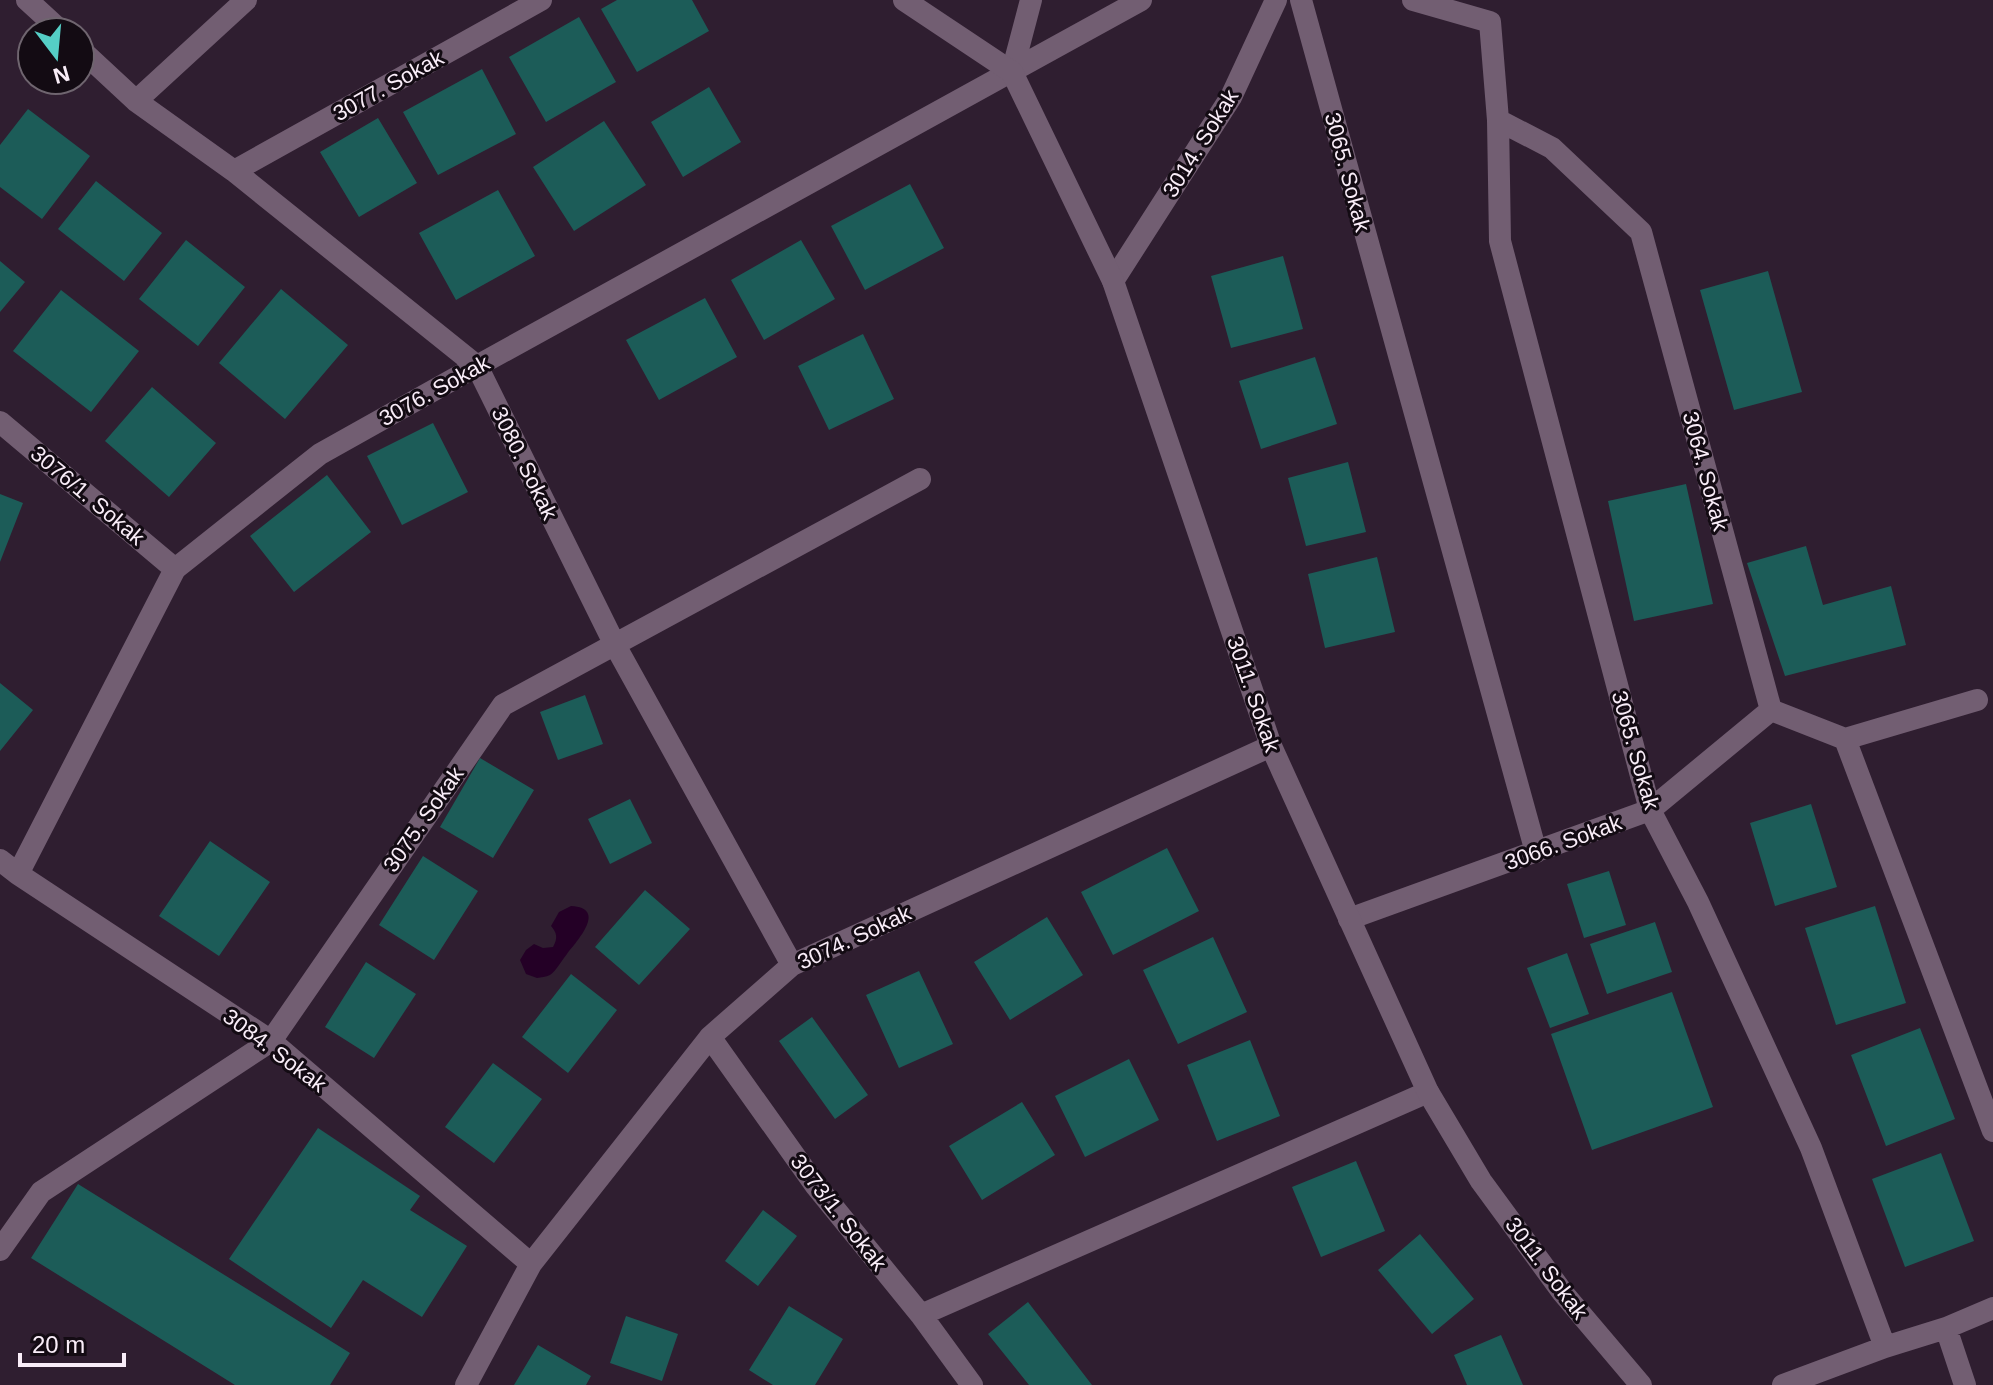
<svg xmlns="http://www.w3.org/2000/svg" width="1993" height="1385" viewBox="0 0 1993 1385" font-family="Helvetica,sans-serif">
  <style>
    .water { fill: #240026 }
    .building { fill: #1c5c58 }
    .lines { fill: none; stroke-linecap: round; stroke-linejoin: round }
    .minor { stroke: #725e72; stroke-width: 22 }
    .tertiary { stroke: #725e72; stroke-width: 22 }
    .labels { text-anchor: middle; stroke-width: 6; stroke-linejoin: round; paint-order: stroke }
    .street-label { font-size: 22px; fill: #f9edf8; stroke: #130b13 }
  </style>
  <rect width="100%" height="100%" fill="#2f1e30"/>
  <!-- water -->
  <path class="water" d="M571 906C608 908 577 941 567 954 562 960 556 971 550 975 546 977 541 977 537 978L526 974 520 960 526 950 534 944 543 948 553 947C558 938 557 933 551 926L559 912Z"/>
  <!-- building -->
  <path class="building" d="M617 0H692L709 31 637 72 601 9Z
    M579 17 616 82 546 122 509 57Z
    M482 69 516 134 438 175 403 112Z
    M709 87 741 142 683 177 651 122Z
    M28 109 90 156 42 219 0 187V145Z
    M378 118 417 183 359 217 320 152Z
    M604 121 646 185 574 231 533 167Z
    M96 181 162 233 124 281 58 229Z
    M910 184 944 248 865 290 831 226Z
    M498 190 535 256 456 300 419 233Z
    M186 240 245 287 198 346 139 299Z
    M801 240 835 299 764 340 731 280Z
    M1283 256 1303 329 1231 348 1211 276Z
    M0 261 25 282 0 312Z
    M1768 271 1802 392 1734 410 1700 290Z
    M281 289 348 345 285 419 219 363Z
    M61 290 139 351 91 412 13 351Z
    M705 298 737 357 659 400 626 340Z
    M863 334 894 399 829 430 798 366Z
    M1315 357 1337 424 1261 449 1239 381Z
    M152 387 216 443 169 497 105 441Z
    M433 423 468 492 402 525 367 456Z
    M1348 462 1366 532 1306 546 1288 478Z
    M327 475 371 532 294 592 250 536Z
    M1686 484 1713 604 1634 621 1608 501Z
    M0 494 23 503 0 562Z
    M1806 546 1823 605 1891 586 1906 645 1785 676 1747 563Z
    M1377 557 1395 632 1325 648 1308 574Z
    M0 683 33 710 0 751Z
    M585 695 603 744 558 760 540 712Z
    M480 758 534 790 493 858 440 827Z
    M630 799 652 843 610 864 588 819Z
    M1811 804 1837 887 1775 906 1750 823Z
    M210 841 270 882 219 956 159 916Z
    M1167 848 1199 911 1113 955 1081 892Z
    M423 856 478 891 434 960 379 925Z
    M1609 871 1626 925 1584 938 1567 884Z
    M645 890 690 929 639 985 595 947Z
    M1875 906 1906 1003 1836 1025 1805 928Z
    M1047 917 1083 975 1010 1020 974 962Z
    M1655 922 1672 972 1607 994 1590 944Z
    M1213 937 1247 1012 1178 1044 1143 970Z
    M1567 953 1589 1014 1550 1028 1527 968Z
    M366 962 416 994 374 1058 325 1027Z
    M919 971 953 1044 899 1068 866 995Z
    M571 974 617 1010 568 1073 522 1037Z
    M1672 992 1713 1107 1592 1150 1551 1034Z
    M812 1017 868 1095 835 1119 779 1041Z
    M1920 1028 1955 1119 1886 1146 1851 1055Z
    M1250 1040 1280 1116 1217 1141 1187 1065Z
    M1129 1059 1159 1120 1085 1157 1055 1096Z
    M493 1063 542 1099 494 1163 445 1127Z
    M1022 1102 1055 1155 982 1200 949 1146Z
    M318 1128 420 1196 410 1210 467 1246 422 1317 363 1280 331 1328 229 1259Z
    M1941 1153 1974 1241 1905 1267 1872 1179Z
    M1356 1161 1385 1231 1321 1257 1292 1187Z
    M78 1184 350 1353 330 1385H235L31 1258Z
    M763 1210 797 1236 758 1286 725 1261Z
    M1420 1234 1474 1299 1432 1334 1378 1270Z
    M1028 1302 1092 1385H1029L988 1334Z
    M789 1306 843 1339 815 1385H773L749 1370Z
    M626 1316 678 1334 662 1381 610 1363Z
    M1501 1335 1523 1385H1467L1454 1355Z
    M538 1345 591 1376 586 1385H514Z"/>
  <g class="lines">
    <!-- minor -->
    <path class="minor" d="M27 0 62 32
      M1301 0 1536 852
      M1413 0 1490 22 1498 120 1500 241 1650 810 1698 902 1811 1148 1885 1347
      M80 49 136 101 234 171 477 366 615 645 792 965
      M1012 72 1031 0
      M136 101 246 0
      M1498 120 1552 148 1641 232 1771 710
      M234 171 541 0
      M1113 281 1231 97 1276 0
      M0 422 175 569
      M1845 739 1993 1131
      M0 860 18 874 271 1041 531 1264
      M18 874 175 569 320 454 477 366 1141 0
      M1349 919 1650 810 1771 710 1845 739 1977 700
      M710 1037 816 1186 921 1315 972 1385
      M0 1250 41 1192 271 1041 503 705 920 479
      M921 1315 1428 1092
      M1946 1328 1993 1308
      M466 1385 531 1264 710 1037 792 965 1271 746
      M1783 1385 1885 1347 1946 1328 1965 1385"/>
    <!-- tertiary -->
    <path class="tertiary" d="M904 0 1012 72 1113 281 1271 746 1428 1092 1481 1181 1563 1293 1641 1385"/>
  </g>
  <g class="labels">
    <!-- street labels -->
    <g class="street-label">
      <text transform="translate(388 85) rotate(-29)" y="8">3077. Sokak</text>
      <text transform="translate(1200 143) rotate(-58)" y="8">3014. Sokak</text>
      <text transform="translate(1348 172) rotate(75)" y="8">3065. Sokak</text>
      <text transform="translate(434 390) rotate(-29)" y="8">3076. Sokak</text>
      <text transform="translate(525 463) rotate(64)" y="8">3080. Sokak</text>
      <text transform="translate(1706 471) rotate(75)" y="8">3064. Sokak</text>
      <text transform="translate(88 495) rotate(40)" y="8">3076/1. Sokak</text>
      <text transform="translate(1254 694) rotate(71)" y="8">3011. Sokak</text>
      <text transform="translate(1636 750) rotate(74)" y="8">3065. Sokak</text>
      <text transform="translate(423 819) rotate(-55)" y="8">3075. Sokak</text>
      <text transform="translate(1563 842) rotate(-20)" y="8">3066. Sokak</text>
      <text transform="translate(854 937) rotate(-25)" y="8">3074. Sokak</text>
      <text transform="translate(275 1050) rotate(37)" y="8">3084. Sokak</text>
      <text transform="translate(839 1212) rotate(52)" y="8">3073/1. Sokak</text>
      <text transform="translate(1547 1268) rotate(53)" y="8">3011. Sokak</text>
    </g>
  </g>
  <!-- north arrow -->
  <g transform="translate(56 56) rotate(164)"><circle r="38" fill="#130b13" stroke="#6f656f" stroke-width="2"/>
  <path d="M0-6L14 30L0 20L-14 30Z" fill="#55cec6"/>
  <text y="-12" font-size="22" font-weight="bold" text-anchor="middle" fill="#f9edf8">N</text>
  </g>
  <!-- scale -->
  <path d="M20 1353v12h104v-12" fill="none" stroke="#f9edf8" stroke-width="4"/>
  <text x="32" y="1353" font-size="24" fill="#f9edf8" stroke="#130b13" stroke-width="6" paint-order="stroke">20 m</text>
</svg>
